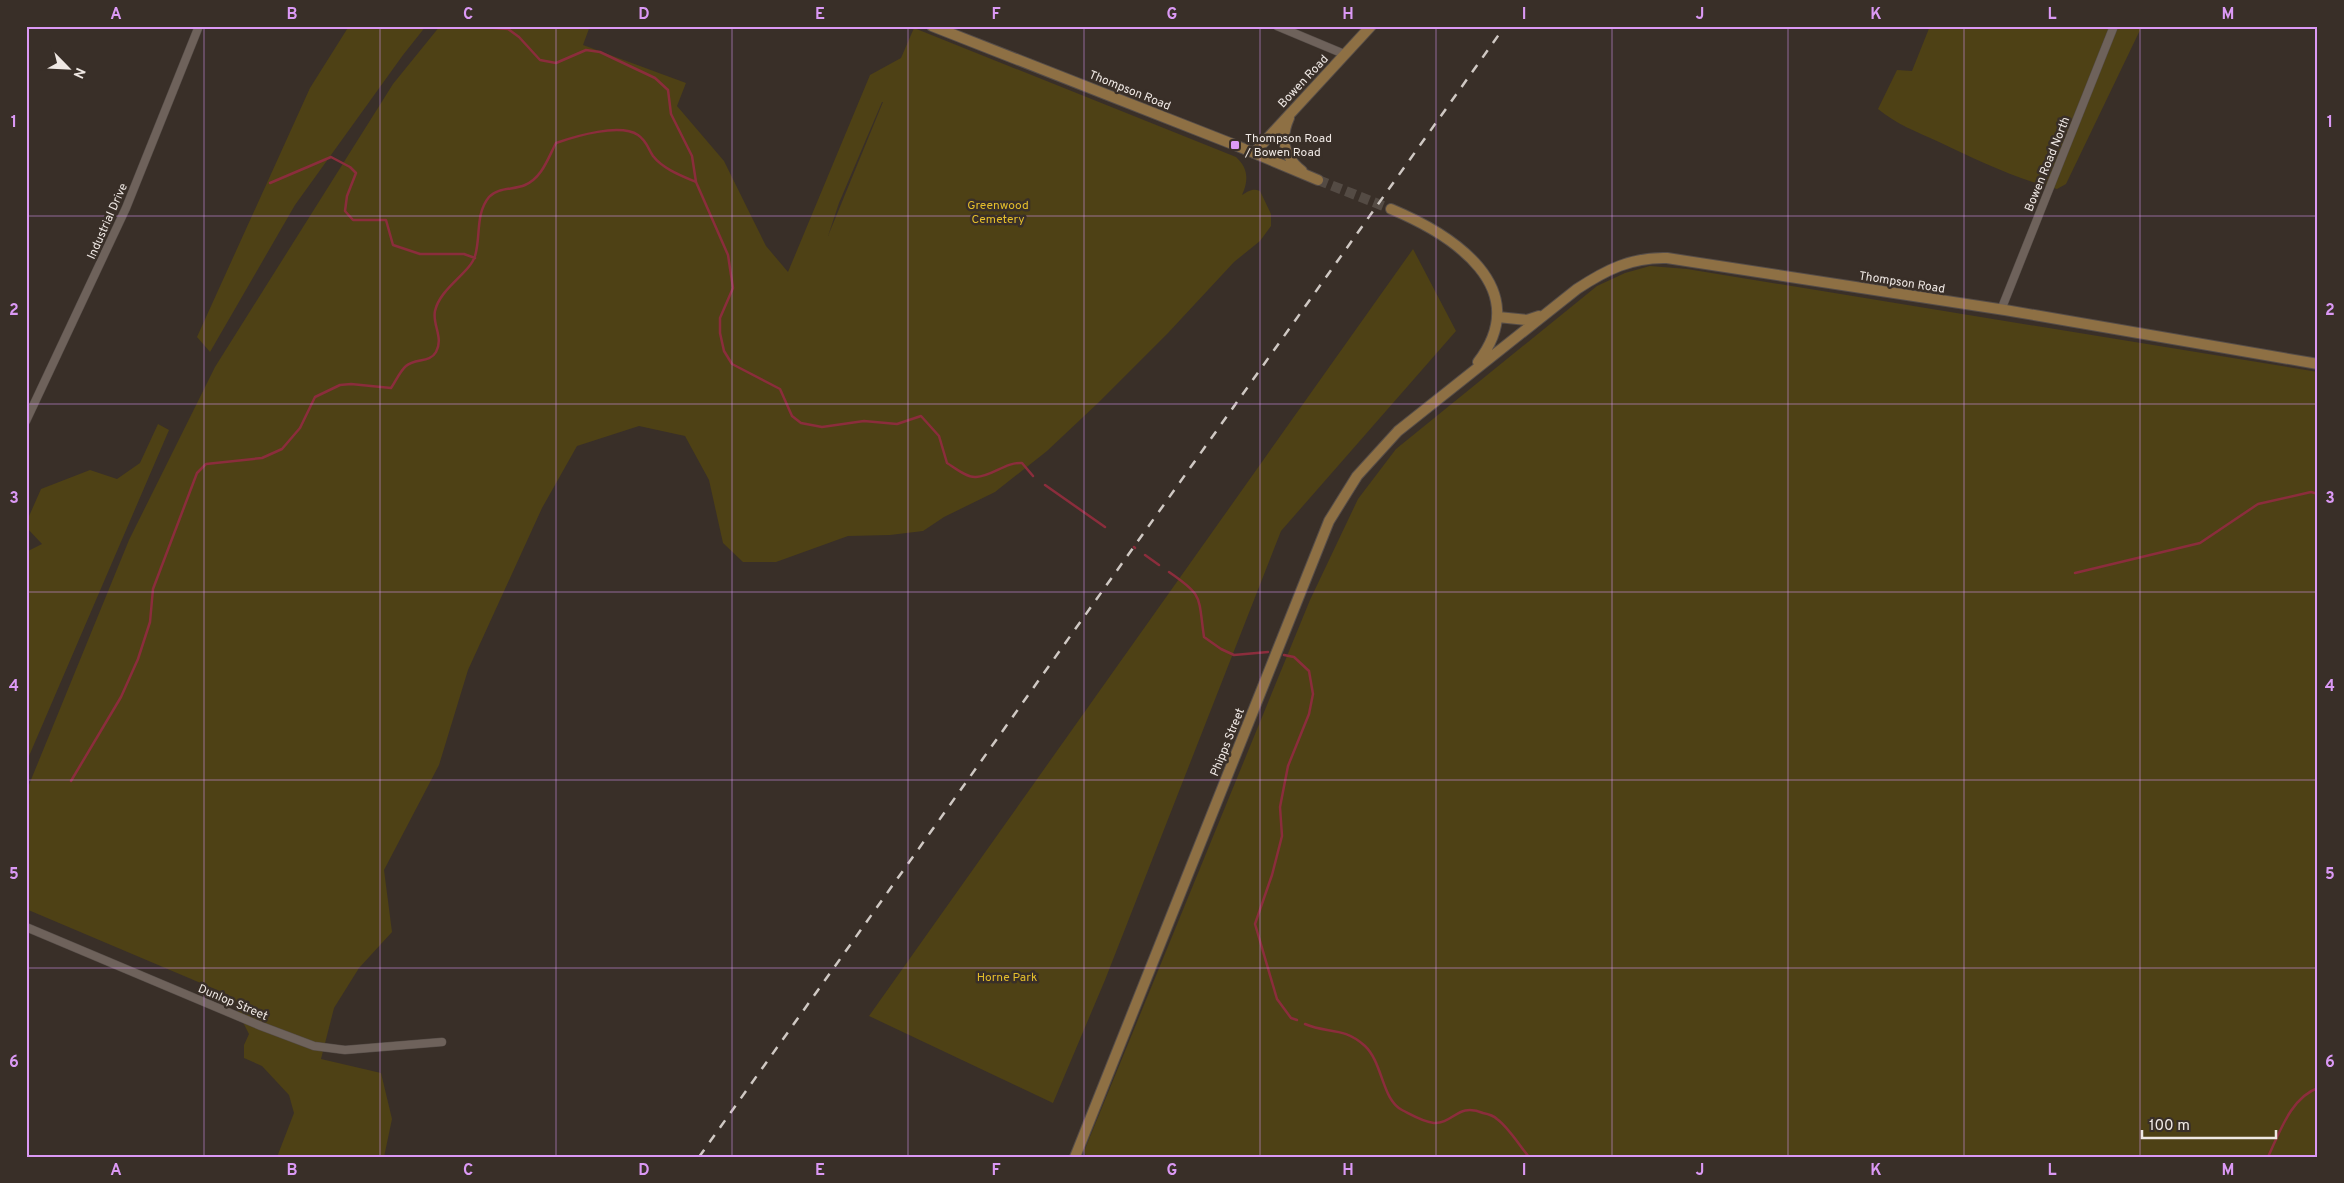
<svg xmlns="http://www.w3.org/2000/svg" width="2344" height="1183" viewBox="0 0 2344 1183" font-family="Overpass,sans-serif">
  <style>
    .green { fill: #4e4115; fill-rule: evenodd }
    .lines { fill: none; stroke-linecap: round; stroke-linejoin: round }
    .stream { stroke: #8b2d3c; stroke-width: 2.5 }
    .secondary-tunnel { stroke: #544b44; stroke-width: 10; stroke-dasharray: 10 5; stroke-linecap: butt }
    .street-casing { stroke: #564d48; stroke-width: 9 }
    .secondary-casing { stroke: #564d48; stroke-width: 12 }
    .street { stroke: #6e625b; stroke-width: 8 }
    .secondary { stroke: #8e7044; stroke-width: 10 }
    .rail { stroke: #cfc8c3; stroke-width: 2.5; stroke-dasharray: 9 9; stroke-linecap: butt }
    .grid { fill: none; stroke: #db99f5; stroke-width: 1; stroke-opacity: 0.55 }
    .poi-dot { fill: #db99f5; stroke: #392f28; stroke-width: 2 }
    .labels { text-anchor: middle; stroke-width: 5; stroke-linejoin: round; paint-order: stroke }
    .street-label { font-size: 12px; fill: #efe8e4; stroke: #392f28 }
    .poi-label { font-size: 12px; fill: #efe8e4; stroke: #392f28; text-anchor: start }
    .park-label { font-size: 12px; fill: #e5be2b; stroke: #392f28 }
    .neatline { fill: none; stroke: #db99f5; stroke-width: 2 }
    .grid-label { font-size: 16px; text-anchor: middle; font-weight: bold; fill: #db99f5 }
  </style>
  <rect width="100%" height="100%" fill="#392f28"/>
  <!-- green -->
  <path class="green" d="M349 26H426L403 55 295 205 210 352 197 337 310 88Z
    M440 26H590L583 45 686 83 677 106 724 161 766 246 788 272 870 75 901 58 914 28 1236 157C1248 168 1249 180 1242 195 1249 191 1252 188 1260 191L1271 214V226L1260 241 1234 262 1168 333 1098 403 1047 451 995 492 944 517 923 531 890 535 848 536 776 562H743L723 543 709 480 685 436 639 426 577 446 542 508 468 670 439 765 384 870 392 932 359 968 334 1008 321 1059 381 1073 392 1119 384 1157H277L294 1113 289 1095 262 1066 244 1058V1045L249 1034 229 995 26 909V792L129 540 215 367 393 84ZM882 102H883L828 236 839 203Z
    M1930 26H2142L2066 184 2057 189C2016 179 1977 160 1939 142 1917 132 1896 124 1878 109L1897 70 1912 71Z
    M1413 249 1456 331 1281 531 1105 980 1053 1103 869 1016Z
    M1650 266 1687 269 2318 372V1157L1086 1156 1084 1151 1087 1144 1310 600 1358 499 1396 449 1597 286 1625 273Z
    M158 424 169 430 26 763V552L42 544 26 527V523L41 489 90 470 117 479 140 463Z"/>
  <g class="lines">
    <!-- stream -->
    <path class="stream" d="M470 26 508 29 519 37 540 60 556 63 586 50 600 52 655 78 668 90 671 114 692 156 696 182 728 255 733 288 720 318V333L724 351 732 364 780 389 792 416 801 423 822 427 864 421 897 424 921 416 939 436 947 463C955 468 967 478 976 477 993 476 1005 462 1022 463L1033 476
      M270 183 331 157 350 167 356 173 347 196 345 211 353 220H386L393 245 420 254H464L475 258
      M1045 485 1105 527
      M1134 547 1135 548
      M1145 555 1159 565
      M1169 572C1204 596 1198 596 1204 637L1221 649 1234 655 1268 652
      M2075 573 2200 543 2258 504 2311 492 2318 494
      M1284 655 1294 657 1309 671 1313 694 1309 714 1288 766 1280 807 1282 836 1272 875 1255 924 1277 999 1291 1018 1297 1020
      M71 781 121 697 138 659 150 622 153 589 197 473 206 464 262 458 282 449 300 428 315 397 340 385 351 384 391 388C396 381 400 371 406 366 415 358 430 363 436 352 444 338 432 324 435 311 440 288 470 273 475 256 481 237 475 214 489 197 498 187 514 190 525 185 542 178 548 158 556 143 576 136 620 123 638 135 647 141 648 149 653 156 663 169 682 176 696 182
      M1305 1024C1327 1034 1343 1026 1365 1046 1383 1063 1382 1100 1402 1110 1412 1115 1423 1122 1434 1123 1453 1124 1458 1102 1483 1113 1488 1114 1494 1116 1497 1119 1509 1128 1519 1145 1529 1157
      M2268 1157C2279 1134 2291 1097 2318 1088"/>
    <!-- secondary-tunnel -->
    <path class="secondary-tunnel" d="M1318 180 1391 209"/>
    <!-- street casing -->
    <g class="street-casing">
      <path id="street" d="M1277 26 1344 54
        M2001 310 2114 26
        M26 421 126 208 199 26
        M26 927 261 1026 314 1046 345 1050 442 1042"/>
    </g>
    <!-- secondary casing -->
    <g class="secondary-casing">
      <path id="secondary" d="M932 26 1235 145 1318 180
        M1289 118C1280 138 1284 157 1302 171
        M1254 153 1371 26
        M1391 209C1453 235 1535 288 1478 362
        M1498 317 1527 320 1539 316
        M1075 1157 1329 521 1357 476 1398 431 1577 289C1606 270 1631 257 1667 258L2005 310 2318 364"/>
    </g>
    <!-- street -->
    <use href="#street" class="street"/>
    <!-- secondary -->
    <use href="#secondary" class="secondary"/>
    <!-- rail -->
    <path class="rail" d="M699 1157 1505 26"/>
  </g>
  <!-- grid -->
  <path class="grid" d="M204 26V1157M380 26V1157M556 26V1157M732 26V1157M908 26V1157M1084 26V1157M1260 26V1157M1436 26V1157M1612 26V1157M1788 26V1157M1964 26V1157M2140 26V1157M26 216H2318M26 404H2318M26 592H2318M26 780H2318M26 968H2318"/>
  <!-- markers -->
  <rect class="poi-dot" x="1230" y="140" width="10" height="10" rx="2.5"/>
  <g class="labels">
    <!-- street labels -->
    <g class="street-label">
      <text transform="translate(1303 81) rotate(-47)" y="4">Bowen Road</text>
      <text transform="translate(1130 90) rotate(22)" y="4">Thompson Road</text>
      <text transform="translate(2047 164) rotate(-68)" y="4">Bowen Road North</text>
      <text transform="translate(107 221) rotate(-66)" y="4">Industrial Drive</text>
      <text transform="translate(1902 282) rotate(9)" y="4">Thompson Road</text>
      <text transform="translate(1227 742) rotate(-68)" y="4">Phipps Street</text>
      <text transform="translate(233 1002) rotate(23)" y="4">Dunlop Street</text>
    </g>
    <!-- poi labels -->
    <g class="poi-label">
      <text x="1245" y="142">Thompson Road<tspan x="1245" dy="14">/ Bowen Road</tspan></text>
    </g>
    <!-- park labels -->
    <g class="park-label">
      <text x="998" y="209">Greenwood<tspan x="998" dy="14">Cemetery</tspan></text>
      <text x="1007" y="981">Horne Park</text>
    </g>
  </g>
  <!-- border -->
  <rect width="2344" height="1183" fill="none" stroke="#392f28" stroke-width="55"/>
  <!-- north arrow -->
  <g transform="translate(68 68) rotate(114)" stroke="#392f28" stroke-width="4" paint-order="stroke">
  <path d="M0-4L9 19L0 12L-9 19Z" fill="#efe8e4"/>
  <text y="-8" font-size="14" font-weight="bold" text-anchor="middle" fill="#efe8e4">N</text>
  </g>
  <!-- scale -->
  <path d="M2142 1130v8h134v-8" fill="none" stroke="#efe8e4" stroke-width="2.5"/>
  <text x="2149" y="1130" font-size="15" fill="#efe8e4" stroke="#392f28" stroke-width="4" paint-order="stroke">100 m</text>
  <rect x="28" y="28" width="2288" height="1128" class="neatline"/>
  <g class="grid-label">
    <text x="116" y="19">A</text>
    <text x="292" y="19">B</text>
    <text x="468" y="19">C</text>
    <text x="644" y="19">D</text>
    <text x="820" y="19">E</text>
    <text x="996" y="19">F</text>
    <text x="1172" y="19">G</text>
    <text x="1348" y="19">H</text>
    <text x="1524" y="19">I</text>
    <text x="1700" y="19">J</text>
    <text x="1876" y="19">K</text>
    <text x="2052" y="19">L</text>
    <text x="2228" y="19">M</text>
    <text x="14" y="127">1</text>
    <text x="2330" y="127">1</text>
    <text x="14" y="315">2</text>
    <text x="2330" y="315">2</text>
    <text x="14" y="503">3</text>
    <text x="2330" y="503">3</text>
    <text x="14" y="691">4</text>
    <text x="2330" y="691">4</text>
    <text x="14" y="879">5</text>
    <text x="2330" y="879">5</text>
    <text x="14" y="1067">6</text>
    <text x="2330" y="1067">6</text>
    <text x="116" y="1175">A</text>
    <text x="292" y="1175">B</text>
    <text x="468" y="1175">C</text>
    <text x="644" y="1175">D</text>
    <text x="820" y="1175">E</text>
    <text x="996" y="1175">F</text>
    <text x="1172" y="1175">G</text>
    <text x="1348" y="1175">H</text>
    <text x="1524" y="1175">I</text>
    <text x="1700" y="1175">J</text>
    <text x="1876" y="1175">K</text>
    <text x="2052" y="1175">L</text>
    <text x="2228" y="1175">M</text>
  </g>
</svg>
